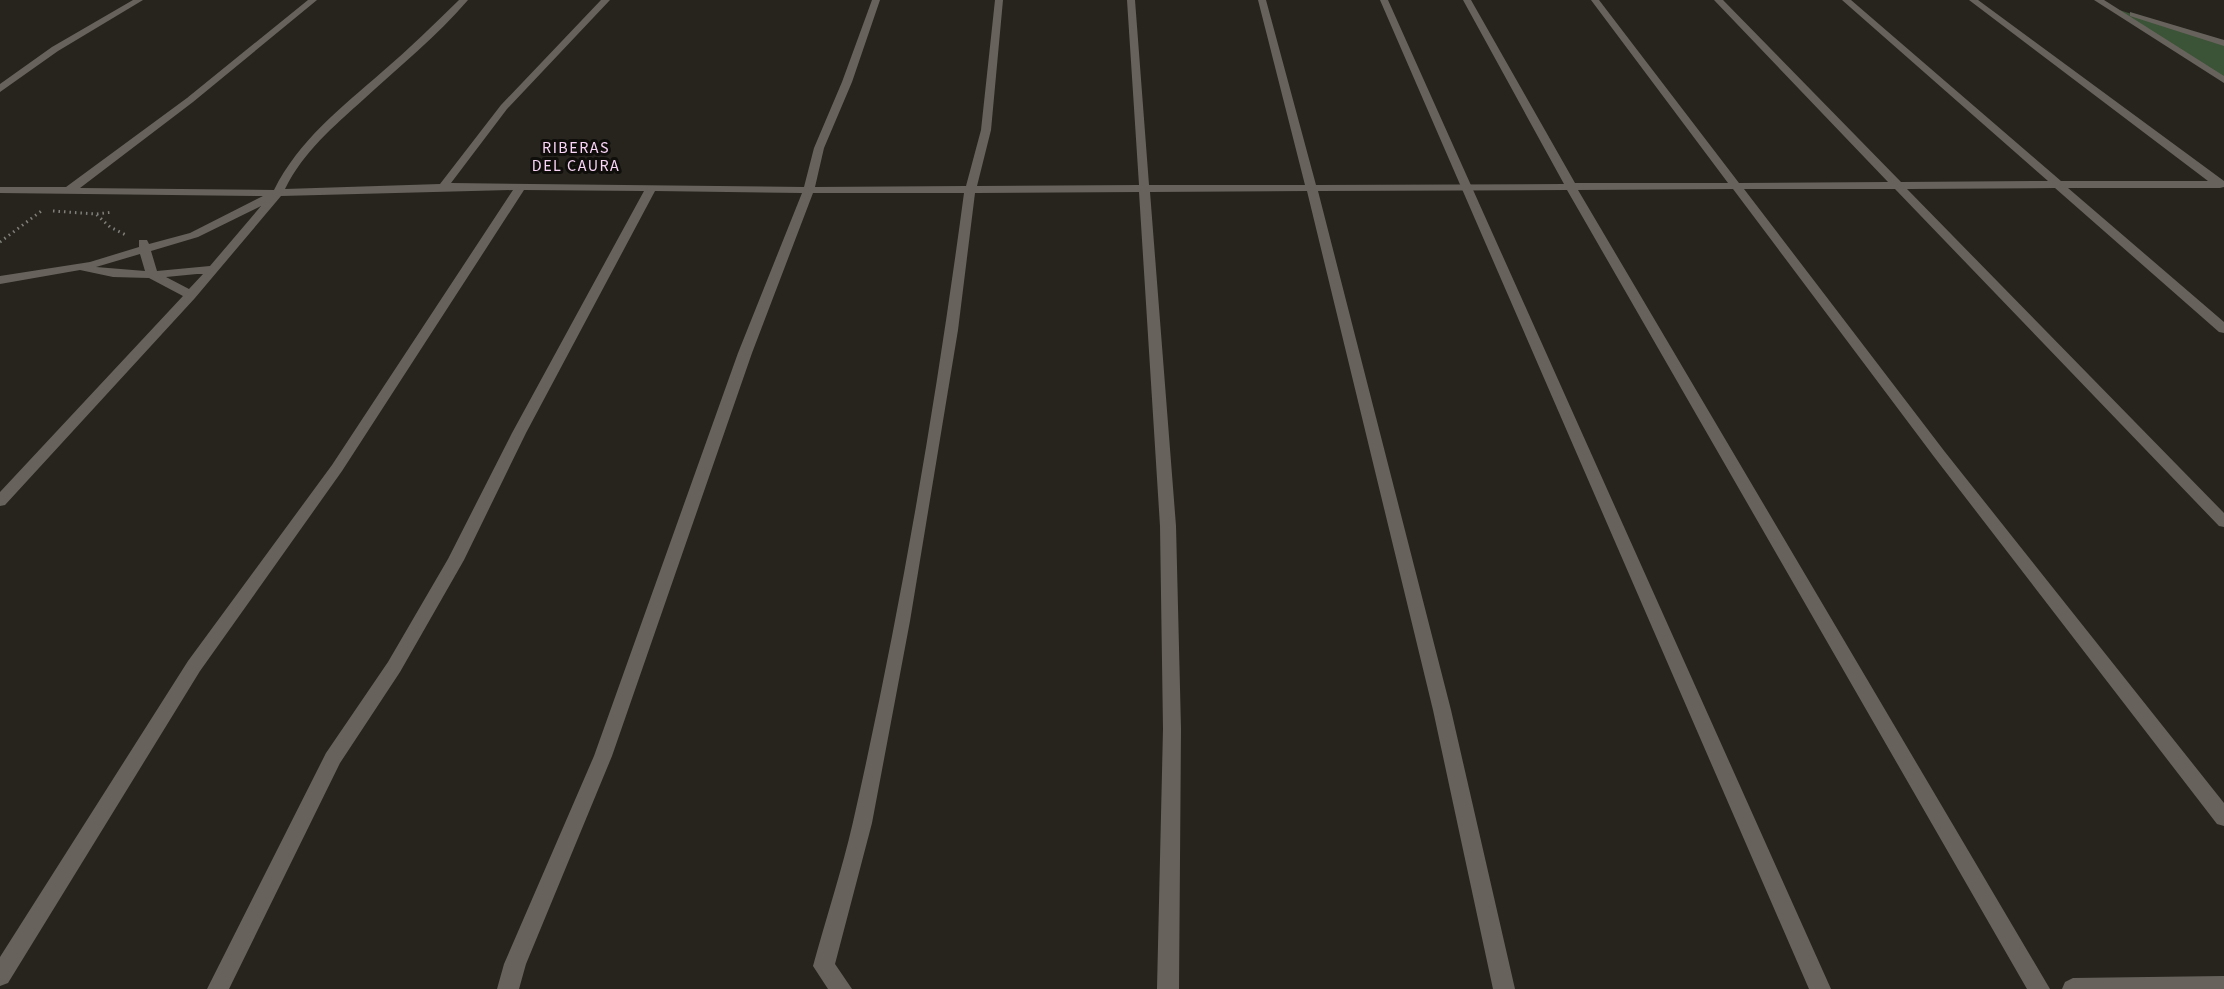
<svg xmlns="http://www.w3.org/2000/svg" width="2224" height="989" viewBox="0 0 2224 989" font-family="'Source Sans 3',sans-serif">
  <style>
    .green { fill: #3b5336 }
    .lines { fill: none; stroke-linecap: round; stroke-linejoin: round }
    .path { stroke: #817f7a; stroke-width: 3; stroke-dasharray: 1.5 4; stroke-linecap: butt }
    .minor { fill: #67635c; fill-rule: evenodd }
    .tertiary { fill: #67635c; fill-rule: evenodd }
    .labels { text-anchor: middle; stroke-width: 6; stroke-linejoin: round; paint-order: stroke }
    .far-neighbourhood-label { font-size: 16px; letter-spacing: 1.5px; fill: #fad5f7; stroke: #0f0e0b }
  </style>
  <rect width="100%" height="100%" fill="#27241e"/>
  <!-- green -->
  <path class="green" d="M2116 9 2224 43V77Z"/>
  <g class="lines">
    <!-- path -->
    <path class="path" d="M53 211 96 214 110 227 126 235
      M97 214 113 212
      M0 242 44 209"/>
    <!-- minor -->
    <path class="minor" d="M133 0H143L58 51 0 92V84L52 47Z
      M308 0H317L193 102 80 188 274 190C299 140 341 108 382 72 409 49 434 24 459 0H468C437 36 399 67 364 99 333 127 304 151 285 189L440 184 501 105 601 0H610L507 109 451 183 804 187 814 148 842 82 872 0H880L852 82 824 148 815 187 966 186 981 130 995 0H1003L991 130 977 186 1139 185 1127 0H1135L1149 185H1305L1258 0H1266L1316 185 1564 184 1463 0H1471L1575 183H1728L1591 0H1599L1739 183 1888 182 1714 0H1723L1901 182 2048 181 1842 0H1851L2061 181H2208L1969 0H1978L2224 181V187L2220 188H2068L2224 322V333L2219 332 2055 188 1907 189 2224 513V527L2219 526 1895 189H1744L1945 452 2224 803V826L2217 824 1935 458 1733 189 1578 190 2050 989H2027L1567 190 1318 191 1451 710 1515 989H1493L1433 710 1307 191 1150 192 1176 526 1181 729 1179 989H1157L1163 729 1160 526 1139 192 975 193 958 330 910 621 872 823 835 964 852 989H828L813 966C826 918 842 870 853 822 900 614 936 403 964 193H813L752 353 612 756 526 964 519 989H497L504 964 594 756 738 353 802 193 655 191 526 433 464 560 400 672 340 763 229 989H207L326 753 388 662 448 559 512 433 644 191 524 190 342 471 200 671 8 983 0 986V957L188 661 332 465 513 190 281 196 195 298 5 505 0 506V492L183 296 149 278 113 277 80 270 0 284V276L90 262 139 247V240H147L149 244 190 233 263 196 0 193V187H66L187 98ZM261 206 210 266 157 271 151 251 198 237ZM140 254 145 271 96 267ZM197 274H203L189 289 166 277Z
      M2094 0H2104L2224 76V83Z
      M2130 12 2224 40V46L2130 16Z"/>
    <!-- tertiary -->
    <path class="tertiary" d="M1380 0H1388L1831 989H1809Z
      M2224 976V989H2062L2065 982 2073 978Z"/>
  </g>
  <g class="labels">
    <!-- far-neighbourhood labels -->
    <g class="far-neighbourhood-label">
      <text x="576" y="153">RIBERAS<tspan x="576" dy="18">DEL CAURA</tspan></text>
    </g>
  </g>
</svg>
